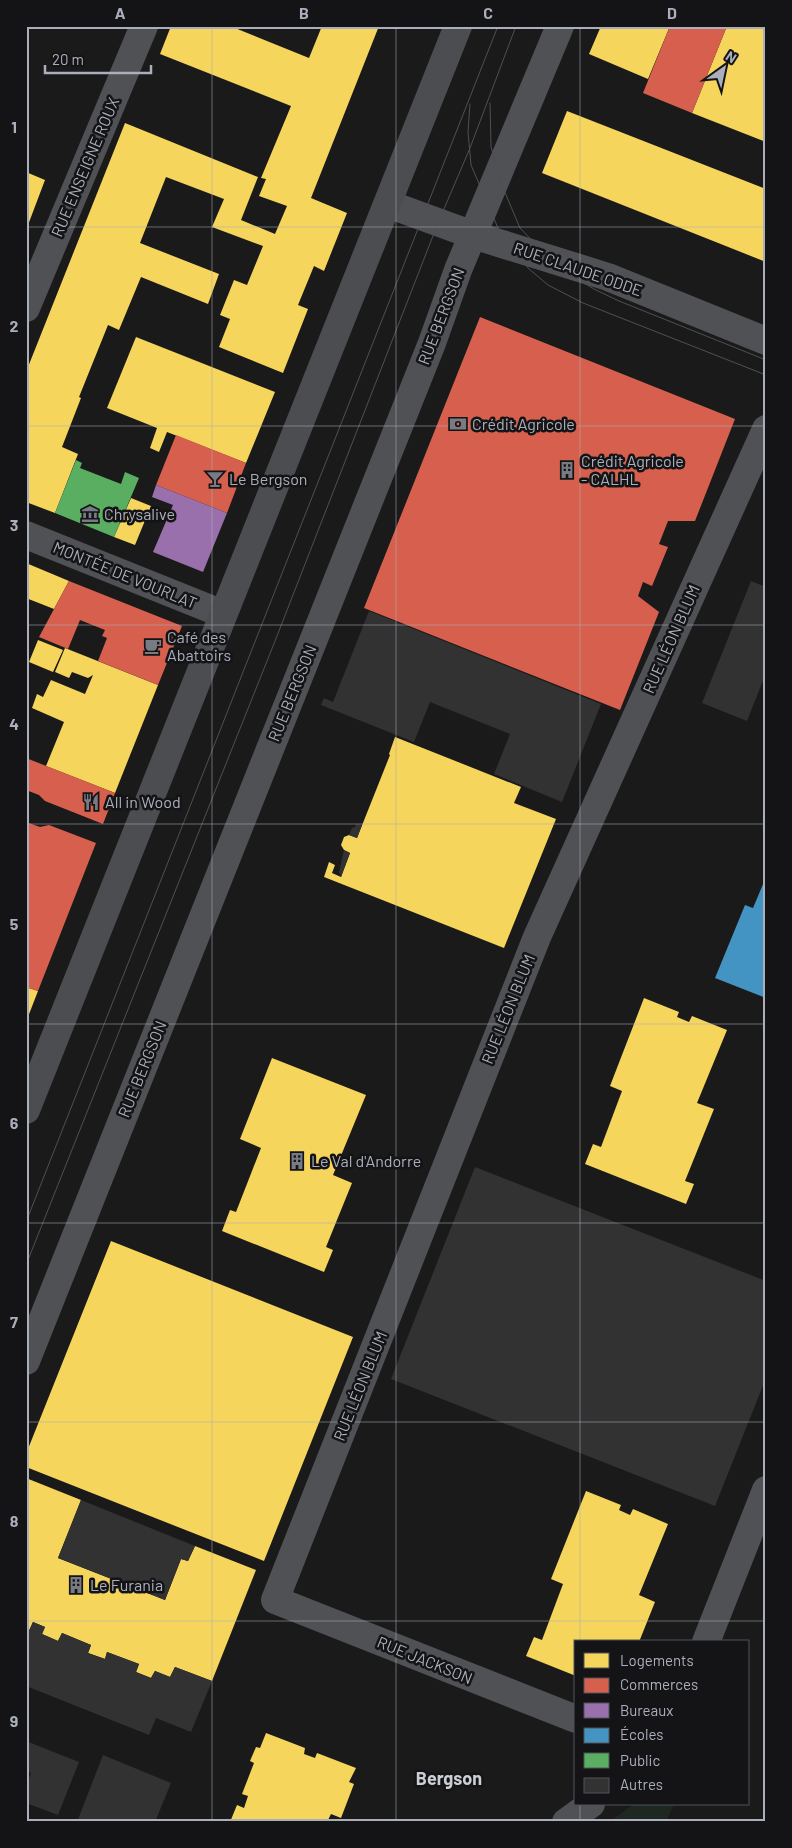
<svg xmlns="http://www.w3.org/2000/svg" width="792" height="1848" viewBox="0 0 792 1848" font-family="Barlow,sans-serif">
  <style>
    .green { fill: #1f2721 }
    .homes { fill: #f6d55c }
    .shops { fill: #d6604d }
    .offices { fill: #9970ab }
    .schools { fill: #4393c3 }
    .public { fill: #5aae61 }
    .building { fill: #323232 }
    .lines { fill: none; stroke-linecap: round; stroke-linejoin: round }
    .minor { stroke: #4f5154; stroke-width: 28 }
    .major { stroke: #4c4d50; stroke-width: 28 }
    .tram { stroke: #4f5052; stroke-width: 1 }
    .grid { fill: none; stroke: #abafbb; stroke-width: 1; stroke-opacity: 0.55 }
    .labels { text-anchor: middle; stroke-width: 5; stroke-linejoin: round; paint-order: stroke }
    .street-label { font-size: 16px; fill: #abafbb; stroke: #141416 }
    .poi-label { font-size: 16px; fill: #abafbb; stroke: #141416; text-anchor: start }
    .neighbourhood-label { font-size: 18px; font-weight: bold; fill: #ccced7; stroke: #141416 }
    .neatline { fill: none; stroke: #abafbb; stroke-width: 2 }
    .grid-label { font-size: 16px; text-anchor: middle; font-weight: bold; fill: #abafbb }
  </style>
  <rect width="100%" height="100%" fill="#1a1a1a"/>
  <!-- green -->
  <path class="green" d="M634 1804H674L666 1822H609Z"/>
  <!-- homes -->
  <path class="homes" d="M171 26H230L309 58 322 26H379L311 198 347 213 324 271 314 266 298 305 308 309 283 373 219 347 230 319 220 315 234 280 247 285 263 246 212 227 224 199 166 177 140 243 219 274 208 304 141 277 119 330 108 325 79 397 81 398 62 447 78 454 55 513 26 502V372L125 123 258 177 241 220 275 234 287 206 259 196 266 179 261 178 291 106 160 54Z
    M601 26H670L648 79 589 54Z
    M727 26H766V142L692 113Z
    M567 111 766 189V262L542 173Z
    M26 172 45 180 28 225 26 224Z
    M136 337 275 392 246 463 167 432 159 452 150 448 157 428 107 408Z
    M131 498 151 506 135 545 114 537Z
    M26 563 69 581 54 609 26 598Z
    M38 640 63 650 53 672 29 662Z
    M65 648 158 685 115 793 46 766 64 722 32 708 37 694 43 697 51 680 85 694 93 675 88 678 72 672 69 678 55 672Z
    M395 737 521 787 514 803 556 819 504 948 324 877 329 862 335 865 332 873 341 877 350 853 344 850 341 845 344 837 349 835 357 838 390 755 389 754Z
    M26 987 38 991 26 1022Z
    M644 998 679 1012 677 1017 689 1022 692 1016 727 1030 697 1103 714 1109 685 1181 694 1184 686 1204 585 1164 593 1144 601 1147 622 1091 610 1086Z
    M272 1058 366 1095 333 1175 352 1183 326 1247 333 1250 324 1272 222 1231 230 1210 236 1212 261 1148 240 1139Z
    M111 1241 353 1337 264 1561 26 1467V1454Z
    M26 1478 81 1500 58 1558 165 1600 181 1559 188 1561 195 1546 256 1570 212 1681 175 1667 170 1677 155 1671 151 1678 136 1672 139 1664 107 1652 105 1659 88 1653 91 1645 62 1633 58 1641 42 1634 45 1627 33 1622 26 1637Z
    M586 1491 621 1505 619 1510 630 1515 633 1509 668 1524 639 1595 655 1602 639 1642H576V1676L526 1656 534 1637 542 1640 563 1584 551 1579Z
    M266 1733 305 1748 304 1754 315 1758 317 1753 356 1768 349 1782 354 1784 341 1818 331 1814 327 1822H230L237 1805 244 1808 248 1796 242 1794 254 1763 250 1761 256 1747 260 1748Z"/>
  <!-- shops -->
  <path class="shops" d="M670 26H727L692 113 643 93Z
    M480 317 735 419 695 521H668L659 544 668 547 652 586 643 582 638 596 659 612 620 710 364 608Z
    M176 435 246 463 227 513 156 485Z
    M69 581 182 626 158 685 98 661 107 638 102 636 105 630 80 620 68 649 39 637Z
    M26 758 115 793 103 824 45 801 39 795 26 790Z
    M26 822 40 827 49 825 96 843 38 991 26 987Z"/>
  <!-- offices -->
  <path class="offices" d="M156 485 227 513 203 572 153 552 173 505 152 497Z"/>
  <!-- schools -->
  <path class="schools" d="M766 877V998L715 978 745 905 753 908Z"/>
  <!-- public -->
  <path class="public" d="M76 460 82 463 80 468 121 484 125 472 139 478 114 537 55 513Z"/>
  <!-- building -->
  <path class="building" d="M751 581 766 587V673L747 721 702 703Z
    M369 611 601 704 562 802 494 774 510 734 430 702 414 742 321 705 324 698 333 702Z
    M356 824 362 825 357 838 349 835 352 828 355 827Z
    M344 850 350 853 341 877 339 872Z
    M475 1167 766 1281V1378L715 1506 391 1379Z
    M81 1500 195 1546 188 1561 181 1559 165 1600 58 1558Z
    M33 1622 45 1627 42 1634 58 1641 62 1633 91 1645 88 1653 105 1659 107 1652 139 1664 136 1672 151 1678 155 1671 170 1677 175 1667 212 1681 191 1732 156 1718 149 1735 26 1686V1637Z
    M26 1741 79 1762 58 1815 26 1803V1786L31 1773 26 1770Z
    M103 1755 171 1783 155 1822H77Z"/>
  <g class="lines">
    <!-- minor -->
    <path class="minor" d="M388 204 473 235 608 277 766 341
      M26 308 144 26
      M26 535 223 614
      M26 1361 432 343 458 270 560 26
      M706 1642 766 1490
      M576 1719 275 1600 537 937 766 429
      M566 1822 591 1804"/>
    <!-- major -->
    <path class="major" d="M26 1110 458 26"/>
    <!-- tram -->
    <path class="tram" d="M490 103 491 146 498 176 520 228 548 257 566 272 594 289 619 301 766 360
      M470 104 468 132 471 165 501 235 528 268 548 285 583 303 766 375
      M26 1222 498 26
      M26 1265 277 636 438 223 470 148 516 26"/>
  </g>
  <!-- grid -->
  <path class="grid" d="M212 26V1822M396 26V1822M580 26V1642M26 227H766M26 426H766M26 625H766M26 824H766M26 1024H766M26 1223H766M26 1422H766M26 1621H766M580 1804V1822"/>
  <!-- icons -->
  <defs>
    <g id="bank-bare" transform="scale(1.35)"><path d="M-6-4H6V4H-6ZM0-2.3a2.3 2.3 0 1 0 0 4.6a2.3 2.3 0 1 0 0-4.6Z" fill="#787b83" stroke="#141416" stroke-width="2.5" paint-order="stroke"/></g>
    <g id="building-bare" transform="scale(1.35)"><path d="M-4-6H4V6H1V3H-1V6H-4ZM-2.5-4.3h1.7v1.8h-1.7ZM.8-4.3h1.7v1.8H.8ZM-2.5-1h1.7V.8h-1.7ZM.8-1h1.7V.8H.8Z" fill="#787b83" stroke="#141416" stroke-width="2.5" paint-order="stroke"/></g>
    <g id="bar-bare" transform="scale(1.35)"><path d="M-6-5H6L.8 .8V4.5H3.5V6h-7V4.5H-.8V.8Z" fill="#787b83" stroke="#141416" stroke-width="2.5" paint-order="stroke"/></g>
    <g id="museum-bare" transform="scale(1.35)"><path d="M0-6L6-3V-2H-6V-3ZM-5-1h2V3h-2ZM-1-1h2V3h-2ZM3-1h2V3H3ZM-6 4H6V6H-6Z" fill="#787b83" stroke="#141416" stroke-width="2.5" paint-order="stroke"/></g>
    <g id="cafe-bare" transform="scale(1.35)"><path d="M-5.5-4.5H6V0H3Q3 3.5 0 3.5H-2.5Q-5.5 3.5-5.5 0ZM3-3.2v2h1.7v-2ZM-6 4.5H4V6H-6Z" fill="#787b83" stroke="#141416" stroke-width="2.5" paint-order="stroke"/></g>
    <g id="restaurant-bare" transform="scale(1.35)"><path d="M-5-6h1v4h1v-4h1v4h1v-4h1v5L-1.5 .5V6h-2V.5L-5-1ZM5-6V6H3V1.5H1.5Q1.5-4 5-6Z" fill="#787b83" stroke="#141416" stroke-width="2.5" paint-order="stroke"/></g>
  </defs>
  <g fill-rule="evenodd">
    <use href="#bank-bare" x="458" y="424"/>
    <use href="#building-bare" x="567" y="470"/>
    <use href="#bar-bare" x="215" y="479"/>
    <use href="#museum-bare" x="90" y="514"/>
    <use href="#cafe-bare" x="153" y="646"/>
    <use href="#restaurant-bare" x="91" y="802"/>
    <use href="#building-bare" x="297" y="1161"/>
    <use href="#building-bare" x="76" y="1585"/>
  </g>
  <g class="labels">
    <!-- street labels -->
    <g class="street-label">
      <text transform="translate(85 167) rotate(-67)" y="6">RUE ENSEIGNE ROUX</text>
      <text transform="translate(578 269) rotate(19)" y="6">RUE CLAUDE ODDE</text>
      <text transform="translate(441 316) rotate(-69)" y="6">RUE BERGSON</text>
      <text transform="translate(125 575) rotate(22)" y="6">MONTÉE DE VOURLAT</text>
      <text transform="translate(671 639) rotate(-66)" y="6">RUE LÉON BLUM</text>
      <text transform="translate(292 693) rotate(-68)" y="6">RUE BERGSON</text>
      <text transform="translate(508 1009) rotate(-68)" y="6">RUE LÉON BLUM</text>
      <text transform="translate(142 1069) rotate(-68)" y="6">RUE BERGSON</text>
      <text transform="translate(360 1386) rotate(-68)" y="6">RUE LÉON BLUM</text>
      <text transform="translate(425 1660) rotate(22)" y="6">RUE JACKSON</text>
    </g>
    <!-- poi labels -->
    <g class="poi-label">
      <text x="472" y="430">Crédit Agricole</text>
      <text x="581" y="467">Crédit Agricole<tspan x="581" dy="18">- CALHL</tspan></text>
      <text x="229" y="485">Le Bergson</text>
      <text x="104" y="520">Chrysalive</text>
      <text x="167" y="643">Café des<tspan x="167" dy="18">Abattoirs</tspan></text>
      <text x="105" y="808">All in Wood</text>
      <text x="311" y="1167">Le Val d'Andorre</text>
      <text x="90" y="1591">Le Furania</text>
    </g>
    <!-- neighbourhood labels -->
    <g class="neighbourhood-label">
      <text x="449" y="1785">Bergson</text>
    </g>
  </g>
  <!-- border -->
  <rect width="792" height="1848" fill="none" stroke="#141416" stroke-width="55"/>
  <!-- legend -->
  <rect x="574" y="1640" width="175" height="165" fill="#141416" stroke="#505258"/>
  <rect x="584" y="1653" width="25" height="15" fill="#f6d55c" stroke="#505258"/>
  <text x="620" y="1666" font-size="15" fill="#abafbb">Logements</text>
  <rect x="584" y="1678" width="25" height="15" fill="#d6604d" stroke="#505258"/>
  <text x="620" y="1690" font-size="15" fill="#abafbb">Commerces</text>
  <rect x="584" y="1703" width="25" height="15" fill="#9970ab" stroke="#505258"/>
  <text x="620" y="1716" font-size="15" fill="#abafbb">Bureaux</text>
  <rect x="584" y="1728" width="25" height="15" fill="#4393c3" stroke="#505258"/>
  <text x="620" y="1740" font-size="15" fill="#abafbb">Écoles</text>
  <rect x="584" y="1753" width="25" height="15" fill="#5aae61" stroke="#505258"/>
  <text x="620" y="1766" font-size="15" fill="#abafbb">Public</text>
  <rect x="584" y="1778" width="25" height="15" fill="#323232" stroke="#505258"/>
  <text x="620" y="1790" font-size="15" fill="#abafbb">Autres</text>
  <!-- north arrow -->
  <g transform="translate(724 68) rotate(33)" stroke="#141416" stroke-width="4" paint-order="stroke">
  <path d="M0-4L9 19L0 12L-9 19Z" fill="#abafbb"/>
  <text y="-8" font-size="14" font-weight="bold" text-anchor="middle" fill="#abafbb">N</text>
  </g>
  <!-- scale -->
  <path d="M45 65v8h106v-8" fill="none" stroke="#abafbb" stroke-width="2.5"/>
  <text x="52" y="65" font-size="15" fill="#abafbb" stroke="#141416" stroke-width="4" paint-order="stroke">20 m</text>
  <rect x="28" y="28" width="736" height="1792" class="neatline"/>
  <g class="grid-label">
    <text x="120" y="19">A</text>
    <text x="304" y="19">B</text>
    <text x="488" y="19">C</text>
    <text x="672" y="19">D</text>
    <text x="14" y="133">1</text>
    <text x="14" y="332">2</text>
    <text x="14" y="531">3</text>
    <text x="14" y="730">4</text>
    <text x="14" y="930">5</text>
    <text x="14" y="1129">6</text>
    <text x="14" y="1328">7</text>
    <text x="14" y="1527">8</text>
    <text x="14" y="1727">9</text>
  </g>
</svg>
